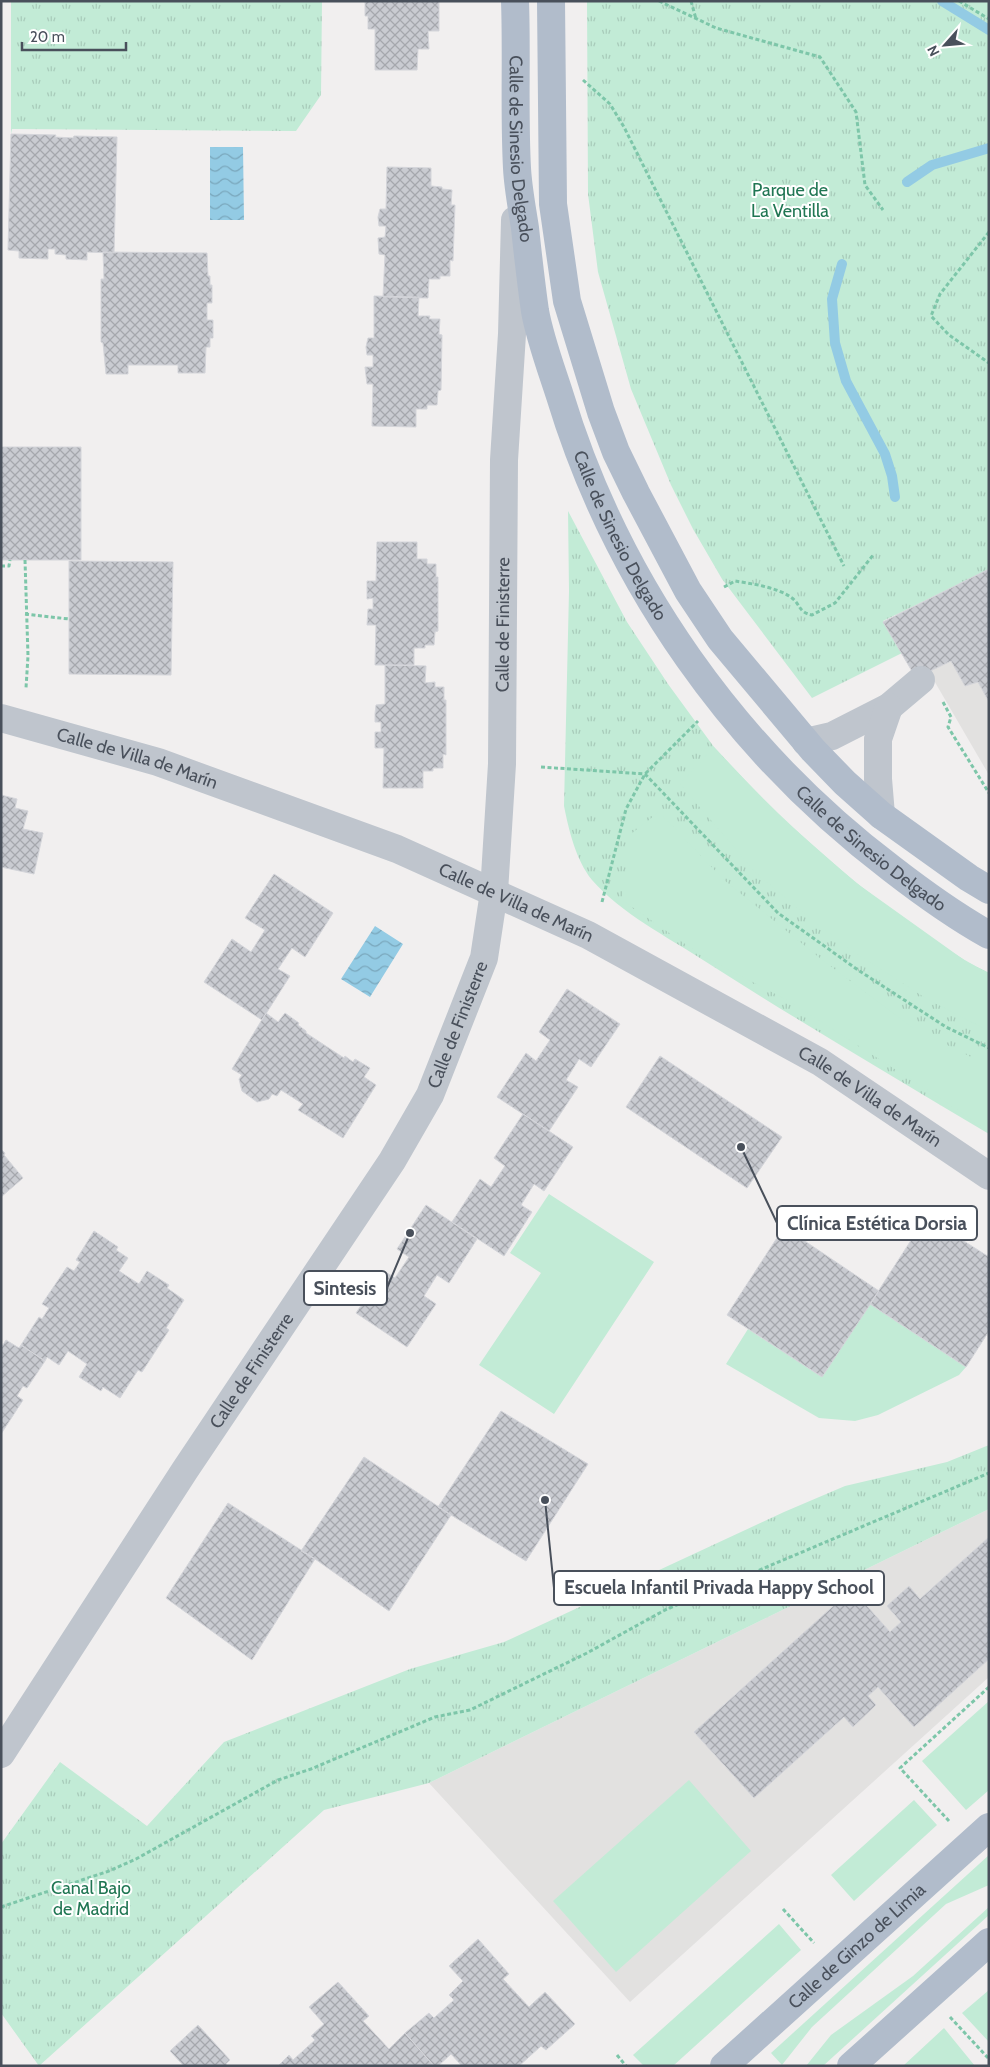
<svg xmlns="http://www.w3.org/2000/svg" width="990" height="2067" viewBox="0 0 990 2067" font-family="Cabin,sans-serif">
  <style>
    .education { fill: #e2e1e0 }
    .grass { fill: url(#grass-tufts) }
    .garden { fill: #c2ebd6 }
    .water { fill: url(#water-waves) }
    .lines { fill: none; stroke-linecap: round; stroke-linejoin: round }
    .stream { stroke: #93cbe4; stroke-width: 10 }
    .building { fill: url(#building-cross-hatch); stroke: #d4d5da }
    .path { stroke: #7dc6a9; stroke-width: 3; stroke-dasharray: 4 2.5; stroke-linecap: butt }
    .minor { stroke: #bfc5cd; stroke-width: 28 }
    .major { stroke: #b1bccb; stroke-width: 28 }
    .labels { text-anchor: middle; stroke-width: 4; stroke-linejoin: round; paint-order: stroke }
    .street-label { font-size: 18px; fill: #49505b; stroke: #fff }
    .park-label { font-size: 18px; fill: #207653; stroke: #fff }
    .leader { fill: none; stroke: #49505b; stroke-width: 2 }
    .callout-dot { fill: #49505b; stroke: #fff; stroke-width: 2 }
    .callout { fill: #fff; stroke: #49505b; stroke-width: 2 }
    .callout-label { font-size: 19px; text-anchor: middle; font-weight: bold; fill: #49505b }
  </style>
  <defs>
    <pattern id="grass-tufts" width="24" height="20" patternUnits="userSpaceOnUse" patternTransform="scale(1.25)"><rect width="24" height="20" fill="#c2ebd6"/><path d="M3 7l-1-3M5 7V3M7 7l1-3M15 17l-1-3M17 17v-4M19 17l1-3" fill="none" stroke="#a8cbba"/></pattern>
    <pattern id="water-waves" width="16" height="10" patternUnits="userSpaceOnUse" patternTransform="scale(1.25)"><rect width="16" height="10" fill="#93cbe4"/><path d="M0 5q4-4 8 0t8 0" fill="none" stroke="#7aa7bc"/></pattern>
    <pattern id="building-cross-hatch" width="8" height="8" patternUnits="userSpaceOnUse" patternTransform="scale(1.25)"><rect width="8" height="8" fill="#c9cbd1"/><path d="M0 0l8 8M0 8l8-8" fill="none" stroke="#a5a7ad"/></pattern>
  </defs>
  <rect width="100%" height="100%" fill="#f1efef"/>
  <!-- education -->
  <path class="education" d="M989 528V775L879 586Z
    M989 1509V1677L630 2002 429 1783Z"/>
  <!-- grass -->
  <path class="grass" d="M11 1H322L321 95 296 131 12 129 11 134Z
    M587 1H989V569L883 621 902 653 812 698 722 579 693 529 671 485 631 389 598 272 588 194Z
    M568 511 627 622 668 684 714 747 773 810 855 882 967 962 989 973V1134C893 1077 797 1020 703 960 666 936 622 914 592 880 576 860 569 831 564 806L569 591Z
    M989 1445V1509L429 1783 324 1810 39 2066 1 2013V1844L60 1762 147 1826 224 1742 410 1669 504 1642 784 1512 845 1486 947 1462Z"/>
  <!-- garden -->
  <path class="garden" d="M714 747C771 809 828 863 896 913 926 935 956 957 989 973V1031L927 999 851 950 805 914 756 873 680 784Z
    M659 812 724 880 821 959 913 1028 989 1066V1132L943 1100 787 1000 701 955 622 900 631 834Z
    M549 1194 654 1262 554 1414 479 1365 541 1273 510 1253Z
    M870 1304 966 1367 959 1375 878 1415 855 1421 819 1418 726 1364 748 1329 822 1377Z
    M989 1701V1790L966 1810 922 1761Z
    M689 1780 751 1851 616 1972 553 1901Z
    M914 1800 937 1825 854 1901 831 1875Z
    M989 1855V1885L946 1904 812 2027 782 2065 771 2053Z
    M989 1907V1915L823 2066H806L831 2035 913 1976Z
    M779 1924 801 1950 673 2066H644L633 2055Z
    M989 1990V2042L962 2013Z
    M944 2028 975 2066H903Z"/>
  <!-- water -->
  <path class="water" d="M210 147H243L244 220H210Z
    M375 926 403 944 370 997 341 979Z"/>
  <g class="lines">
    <!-- stream -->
    <path class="stream" d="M942 1 989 30
      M907 182 932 165 989 148
      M842 264 832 299 835 343 846 381 885 454 892 476 895 497"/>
  </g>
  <!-- building -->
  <path class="building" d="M365 1H439V31H428L429 49H418L417 70H375V29H368V16H365Z
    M11 134 56 135 55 137 73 138 74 136 117 137 114 253 87 252V260L66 259V255L55 254V249H48V259L19 258V251L8 250Z
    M387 167 431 168V186L442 187V189L452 190 451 205H455L453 261 450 260V276H440V279H429L428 298 383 297 385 255 379 254 378 238 385 237 386 226H379L378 217 380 209H386Z
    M103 252 207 253 208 276H210V285H212V303H207V320H213V338H210V347H206L205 373H178V365H128V374H106L103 343 101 342V279H104Z
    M374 296 419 297 418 316H430L429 319H440L439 334 442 335 441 390 438 391 437 405H427V409H416V427L372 426 373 384H367L365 367H373V355H367L366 347 368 338H374Z
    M1 447H81V560H1Z
    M377 542H417V559H427V564H436V577H438V631L435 632 434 645H425V648H414V665H375L376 625H367L368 609H373V598L367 599V581H376Z
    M69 561 173 562 171 675 69 674Z
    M989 569V702L978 682 965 686 951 661 916 678 883 622Z
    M385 665 426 666 425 683 435 682V687H444V700H446V755L443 754V768H433V771H423V788H383L384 748H375V732H381V722H375V714L376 705 385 704Z
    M1 795 17 799 15 808 28 811 23 829 43 833 34 874 1 867Z
    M274 874 333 913 305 957 292 948 278 969 290 976 262 1020 204 982 232 939 251 952 265 930 245 918Z
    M567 989 620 1024 591 1067 579 1059 566 1080 578 1087 549 1131 497 1097 526 1053 536 1061 550 1040 539 1032Z
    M266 1013 278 1022 285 1013 299 1023 298 1025 306 1031V1033L344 1058 345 1056 353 1062 355 1059 370 1068 364 1077 376 1085 343 1138 298 1110 303 1104 281 1090 277 1096 272 1094 269 1099 257 1102 242 1091 239 1079 242 1075 232 1069Z
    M660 1056 782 1137 747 1188 626 1107Z
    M523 1114 573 1147 544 1191 534 1184 521 1205 532 1212 504 1256 452 1222 480 1179 491 1187 505 1166 494 1158Z
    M1 1149 5 1153 4 1155 23 1178 1 1197Z
    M426 1205 477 1239 449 1283 437 1275 424 1296 436 1304 407 1347 356 1313 384 1271 395 1278 409 1257 397 1249Z
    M926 1217 989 1257V1331L966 1367 870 1304Z
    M784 1227 879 1291 822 1377 727 1315Z
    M94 1231 118 1247 116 1250 128 1258 119 1271 139 1284 147 1271 169 1285 167 1288 184 1300 166 1328 169 1330 142 1372 138 1370 120 1398 103 1387 101 1391 79 1377 87 1364 68 1351 59 1365 47 1357 45 1361 21 1345 39 1317 42 1319 49 1308 42 1304 67 1267 74 1271 80 1262 76 1260Z
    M6 1340 19 1348 21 1345 45 1361 27 1388 23 1386 17 1396 23 1400 1 1434V1348Z
    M501 1411 588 1464 526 1561 438 1507Z
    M364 1457 451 1515 389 1611 315 1559 301 1551Z
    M228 1503 315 1559 252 1660 166 1598Z
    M989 1537V1659L914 1727 878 1687 868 1696 876 1705 853 1727 844 1717 754 1798 694 1732 852 1589 890 1632 901 1622 887 1606 909 1586 920 1599Z
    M478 1939 509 1974 503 1979 529 2007 545 1992 575 2024 546 2050 541 2046 519 2066H462L451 2054 438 2066H434L405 2033 429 2013 434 2018 454 2000 449 1995 463 1981 449 1966Z
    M338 1982 369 2016 363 2021 389 2049 405 2033 434 2066H278L289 2055 293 2060 315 2040 311 2036 324 2024 309 2007Z
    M198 2025 230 2060 226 2064 227 2066H184L170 2051Z"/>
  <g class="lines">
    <!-- path -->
    <path class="path" d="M659 1 716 28 820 57 856 112 865 185 883 210
      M691 1 696 19
      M959 1 989 19
      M583 80 610 104 624 127 844 566
      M989 232 940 294 931 316 949 335 989 363
      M25 560 28 656 26 688
      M1 566H9L10 560
      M724 587 735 581C753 584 777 587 792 598 801 605 798 612 812 615L835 603 874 554
      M25 614 69 619
      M943 702 951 717 948 727 989 793
      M541 767 645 774 778 913 858 970 946 1027 989 1048
      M602 902 626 809 645 774 698 721
      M949 1821 900 1768 989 1687
      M1 1907 109 1871 136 1859 278 1780 311 1769 435 1717 470 1710 587 1653 665 1610 989 1473
      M783 1909 814 1943
      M950 2017 989 2059
      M617 2055 626 2066"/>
    <!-- minor -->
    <g class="minor">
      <path id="s1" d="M1 718 158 762 397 849 588 935 820 1062 989 1176"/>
      <path d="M806 742 832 736 889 707 921 680"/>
      <path d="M881 815 878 779V739L889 707"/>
      <path id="s2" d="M1 1754 185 1470 392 1161 430 1095 484 958 494 892 502 764 504 460 512 334 515 220"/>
    </g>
    <!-- major -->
    <g class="major">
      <path id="s3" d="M515 1C517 57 514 112 517 168 518 188 522 208 525 228 528 256 531 283 535 311 540 339 551 368 560 396 617 584 736 751 892 869 923 893 955 916 989 935"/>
      <path d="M551 1 553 204 567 301 601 412 616 452 636 493 688 591 720 639 813 750 845 783 881 815 969 878 989 890"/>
      <path id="s4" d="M724 2066 989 1827"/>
      <path d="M851 2066 989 1942"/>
    </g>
  </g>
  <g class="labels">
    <!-- street labels -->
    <g class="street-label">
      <text dy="6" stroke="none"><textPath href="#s3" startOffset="148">Calle de Sinesio Delgado</textPath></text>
      <text dy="6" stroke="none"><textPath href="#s3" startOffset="552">Calle de Sinesio Delgado</textPath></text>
      <text dy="6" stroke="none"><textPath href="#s2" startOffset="1268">Calle de Finisterre</textPath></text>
      <text dy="6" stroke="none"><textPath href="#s1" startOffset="142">Calle de Villa de Marín</textPath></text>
      <text dy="6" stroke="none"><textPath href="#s3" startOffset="958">Calle de Sinesio Delgado</textPath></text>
      <text dy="6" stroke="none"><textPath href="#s1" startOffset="548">Calle de Villa de Marín</textPath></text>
      <text dy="6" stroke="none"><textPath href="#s2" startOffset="862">Calle de Finisterre</textPath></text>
      <text dy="6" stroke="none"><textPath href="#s1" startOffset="952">Calle de Villa de Marín</textPath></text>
      <text dy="6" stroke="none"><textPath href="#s2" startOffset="458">Calle de Finisterre</textPath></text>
      <text dy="6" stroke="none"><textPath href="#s4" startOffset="179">Calle de Ginzo de Limia</textPath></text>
    </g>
    <!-- park labels -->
    <g class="park-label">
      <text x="790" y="196">Parque de<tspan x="790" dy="21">La Ventilla</tspan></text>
      <text x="91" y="1894">Canal Bajo<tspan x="91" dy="21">de Madrid</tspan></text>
    </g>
  </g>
  <!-- callouts -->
  <path class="leader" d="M741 1147L777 1223M410 1233L387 1288M545 1500L554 1588"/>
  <g class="callout-dot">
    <circle cx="741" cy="1147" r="5"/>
    <circle cx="410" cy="1233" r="5"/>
    <circle cx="545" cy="1500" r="5"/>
  </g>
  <g class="callout">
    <rect x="777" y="1206" width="200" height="34" rx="5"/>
    <rect x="304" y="1271" width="83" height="34" rx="5"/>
    <rect x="554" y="1571" width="330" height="34" rx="5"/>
  </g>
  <g class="callout-label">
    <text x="877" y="1230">Clínica Estética Dorsia</text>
    <text x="345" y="1295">Sintesis</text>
    <text x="719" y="1594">Escuela Infantil Privada Happy School</text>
  </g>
  <!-- border -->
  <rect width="990" height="2067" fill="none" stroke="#49505b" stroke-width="5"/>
  <!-- north arrow -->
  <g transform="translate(945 45) rotate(243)" stroke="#ffffff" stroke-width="4" paint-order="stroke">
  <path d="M0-4L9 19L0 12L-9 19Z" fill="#49505b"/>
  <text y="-8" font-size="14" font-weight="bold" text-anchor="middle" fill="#49505b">N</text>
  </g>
  <!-- scale -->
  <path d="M22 42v8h104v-8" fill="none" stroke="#49505b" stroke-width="2.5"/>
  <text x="30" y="42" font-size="15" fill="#49505b" stroke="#ffffff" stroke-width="4" paint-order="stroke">20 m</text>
</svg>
